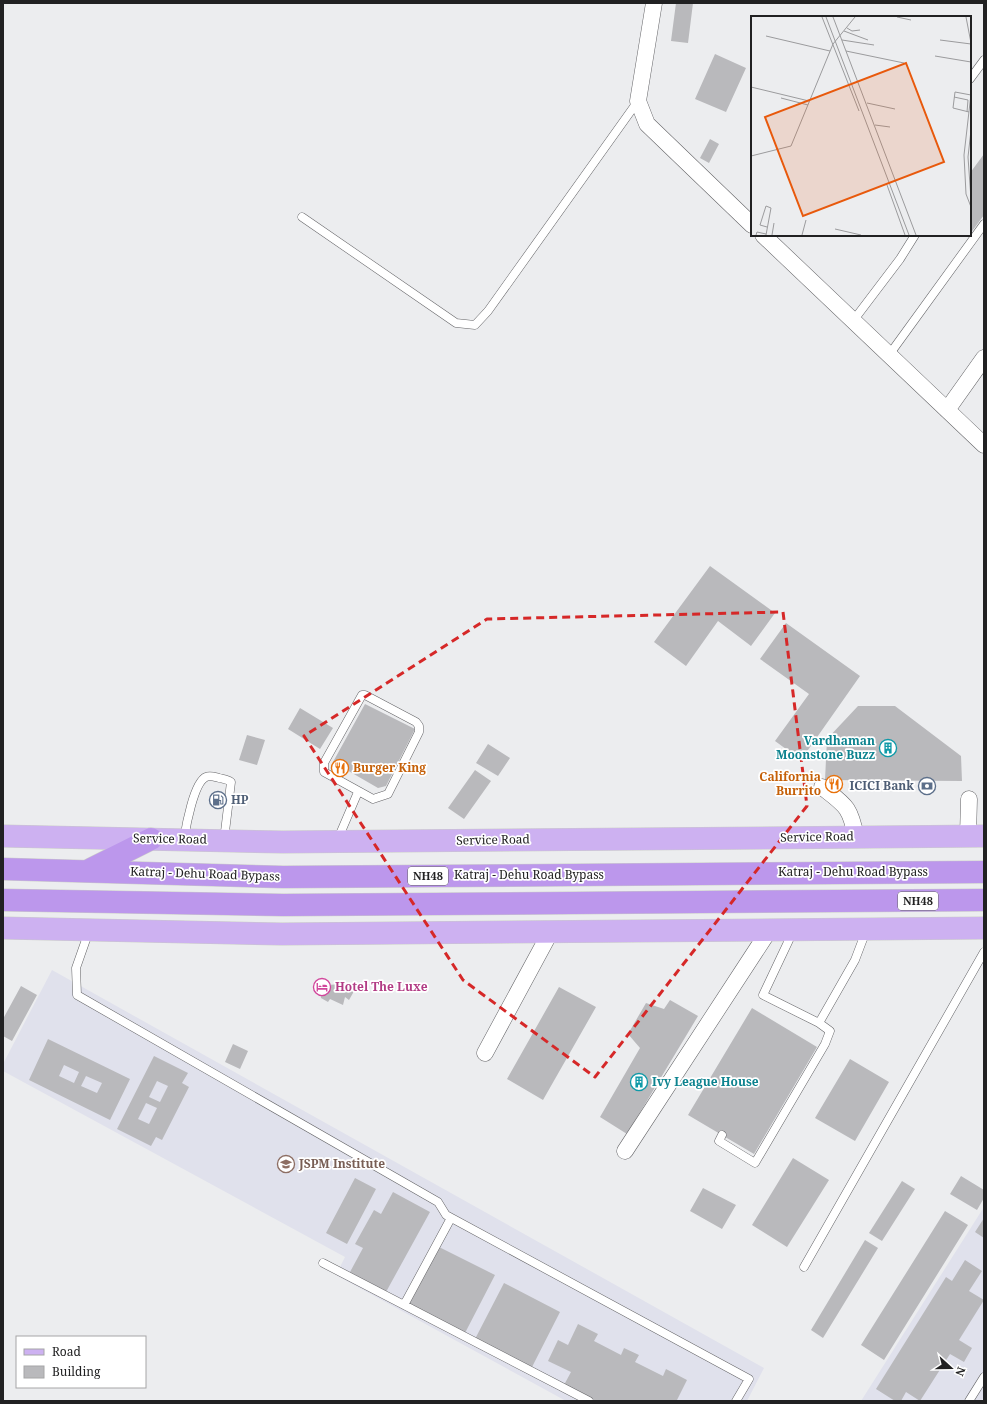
<svg xmlns="http://www.w3.org/2000/svg" width="987" height="1404" viewBox="0 0 987 1404" font-family="'Noto Serif',serif">
  <style>
    .built { fill: #e0e1ec }
    .building { fill: #b9b9bc; fill-rule: evenodd }
    .lines { fill: none; stroke-linecap: round; stroke-linejoin: round }
    .service-casing { stroke: #636366; stroke-width: 9 }
    .minor-casing { stroke: #636366; stroke-width: 17 }
    .primary-casing { stroke: #cacaca; stroke-width: 23 }
    .trunk-casing { stroke: #cacaca; stroke-width: 23 }
    .service { stroke: #fff; stroke-width: 8 }
    .minor { stroke: #fff; stroke-width: 16 }
    .primary { stroke: #cdb1f1; stroke-width: 22 }
    .trunk { stroke: #bc97ec; stroke-width: 22 }
    .marked { fill: none; stroke: #d62828; stroke-width: 3; stroke-dasharray: 8 5; stroke-linejoin: round }
    .labels { text-anchor: middle; stroke-width: 3.5; stroke-linejoin: round; paint-order: stroke }
    .shield { fill: #fff; stroke: #646464; stroke-width: 1 }
    .shield-label { font-size: 11px; font-weight: bold; fill: #212122 }
    .culture-label { font-size: 12px; font-weight: bold; fill: #0d838f; stroke: #fff; text-anchor: end }
    .food-label { font-size: 12px; font-weight: bold; fill: #c56008; stroke: #fff; text-anchor: start }
    .service-label { font-size: 12px; font-weight: bold; fill: #4e5e75; stroke: #fff; text-anchor: end }
    .street-label { font-size: 12px; fill: #212122; stroke: #fff }
    .hotel-label { font-size: 12px; font-weight: bold; fill: #b23c85; stroke: #fff; text-anchor: start }
    .education-label { font-size: 12px; font-weight: bold; fill: #785e54; stroke: #fff; text-anchor: start }
    .inset-road { fill: none; stroke: #9b9b9d; stroke-width: 1 }
    .view { fill: #e8590c; fill-opacity: 0.15; stroke: #e8590c; stroke-width: 2 }
    .inset-edge { fill: none; stroke: #212122; stroke-width: 2 }
  </style>
  <rect width="100%" height="100%" fill="#ecedef"/>
  <!-- built -->
  <path class="built" d="M52 970 764 1368 747 1401H566L336 1275 345 1257 3 1071V1064Z
    M984 1207V1397L981 1401H861Z"/>
  <!-- building -->
  <path class="building" d="M676 3H693L688 43 671 41Z
    M715 54 746 68 726 112 695 99Z
    M710 139 719 144 709 163 700 158Z
    M984 154V215L970 234V173Z
    M710 566 775 613 751 646 718 621 686 666 654 642Z
    M786 623 860 676 801 760 775 741 809 694 760 659Z
    M365 704 415 729 386 786 378 788 333 762Z
    M858 706H895L961 756 962 781 825 780 827 739Z
    M300 708 333 728 320 749 288 729Z
    M247 735 265 740 257 765 239 760Z
    M488 744 510 758 498 776 476 763Z
    M475 770 491 781 464 819 448 808Z
    M355 984 353 993 349 1000 345 997 343 1005 330 999 328 1002 321 998 320 985Z
    M21 986 37 995 12 1041 3 1036V1019Z
    M559 987 596 1007 543 1100 507 1079Z
    M670 1000 698 1016 627 1134 600 1117 640 1048 628 1034 646 1003 664 1009Z
    M752 1008 817 1047 754 1154 688 1115Z
    M48 1039 130 1079 110 1120 29 1080ZM64 1065 79 1072 74 1083 59 1076ZM86 1076 102 1083 97 1093 81 1086Z
    M233 1044 248 1051 240 1069 225 1062Z
    M154 1056 188 1073 182 1083 189 1087 162 1140 156 1137 151 1146 117 1129ZM157 1081 168 1086 160 1102 149 1097ZM146 1103 157 1108 149 1124 138 1119Z
    M850 1059 889 1082 855 1141 815 1118Z
    M793 1158 829 1180 787 1247 752 1225Z
    M961 1176 984 1190V1198L977 1210 950 1194Z
    M355 1178 376 1189 347 1244 326 1233Z
    M902 1181 915 1189 882 1241 869 1233Z
    M703 1188 736 1205 722 1229 690 1211Z
    M393 1192 430 1212 386 1292 350 1272 363 1248 355 1244 374 1210 381 1214Z
    M945 1211 968 1225 884 1360 861 1345Z
    M984 1218V1238L975 1232Z
    M865 1240 878 1248 823 1338 811 1330Z
    M437 1246 495 1275 465 1333 408 1303Z
    M965 1260 982 1271 969 1291 984 1300 959 1340 972 1348 964 1362 950 1354 920 1401 906 1392 901 1401H895L876 1389 946 1277 952 1281Z
    M504 1283 560 1312 531 1369 474 1341Z
    M578 1324 598 1334 594 1341 621 1355 624 1348 639 1355 635 1362 663 1376 666 1369 687 1380 677 1400 680 1401H596L564 1385 571 1372 548 1361 558 1340 568 1345Z"/>
  <g class="lines">
    <!-- service casing -->
    <g class="service-casing">
      <path id="service" d="M970 79 984 60
        M302 217 456 323 475 325 488 311 638 101
        M853 321 900 259 915 235
        M889 355 984 224
        M362 695H365L416 722 419 726V732L388 794 373 799 324 772V763Z
        M184 839C186 826 194 782 206 777 210 775 215 777 219 778 223 779 227 779 231 782L224 840
        M337 841 358 792
        M89 931 76 968 77 995 438 1202 446 1215 749 1379 736 1401
        M786 931 789 940 763 995 819 1023
        M722 1135 719 1141 755 1163 825 1044 830 1031 819 1023 855 960 866 931
        M323 1263 589 1401
        M804 1267 984 952
        M404 1305 451 1218
        M969 1401 984 1377"/>
    </g>
    <!-- minor casing -->
    <g class="minor-casing">
      <path id="minor" d="M654 3 638 101 647 124 752 225
        M763 235 984 445
        M947 410 984 358
        M822 787C845 805 850 806 856 837
        M968 836 969 799
        M485 1053 551 931
        M625 1151 770 929"/>
    </g>
    <!-- primary casing -->
    <g class="primary-casing">
      <path id="primary" d="M3 836 283 842 984 836
        M3 928 282 934 984 928"/>
    </g>
    <!-- trunk casing -->
    <g class="trunk-casing">
      <path id="trunk" d="M3 869 283 877 984 872
        M91 869 151 839
        M3 900 283 905 984 900"/>
    </g>
    <!-- service -->
    <use href="#service" class="service"/>
    <!-- minor -->
    <use href="#minor" class="minor"/>
    <!-- primary -->
    <use href="#primary" class="primary"/>
    <!-- trunk -->
    <use href="#trunk" class="trunk"/>
  </g>
  <!-- marked area -->
  <path class="marked" d="M783 612 807 806 595 1077 463 980 304 736 487 619Z"/>
  <!-- icons -->
  <defs>
    <g id="building-ring" transform="scale(0.9)"><circle r="9.5" fill="#fff" stroke="#0f9aa8" stroke-width="1.5"/><path d="M-4-6H4V6H1V3H-1V6H-4ZM-2.5-4.3h1.7v1.8h-1.7ZM.8-4.3h1.7v1.8H.8ZM-2.5-1h1.7V.8h-1.7ZM.8-1h1.7V.8H.8Z" fill="#0f9aa8"/></g>
    <g id="restaurant-ring" transform="scale(0.9)"><circle r="9.5" fill="#fff" stroke="#e8710a" stroke-width="1.5"/><path d="M-5-6h1v4h1v-4h1v4h1v-4h1v5L-1.5 .5V6h-2V.5L-5-1ZM5-6V6H3V1.5H1.5Q1.5-4 5-6Z" fill="#e8710a"/></g>
    <g id="bank-ring" transform="scale(0.9)"><circle r="9.5" fill="#fff" stroke="#5c6f8a" stroke-width="1.5"/><path d="M-6-4H6V4H-6ZM0-2.3a2.3 2.3 0 1 0 0 4.6a2.3 2.3 0 1 0 0-4.6Z" fill="#5c6f8a"/></g>
    <g id="fuel-ring" transform="scale(0.9)"><circle r="9.5" fill="#fff" stroke="#5c6f8a" stroke-width="1.5"/><path d="M-5.5-6h7V0h2V4h1.3V-2.5L3-4.5l.8-.8L6-3V5H2.5V1h-1V6h-7ZM-4.2-4.7v3.2H.2V-4.7Z" fill="#5c6f8a"/></g>
    <g id="hotel-ring" transform="scale(0.9)"><circle r="9.5" fill="#fff" stroke="#d1479c" stroke-width="1.5"/><path d="M-6-4.5h1.5V1H6V5H4.5V3h-9V5H-6ZM-4 0a1.8 1.8 0 1 1 3.6 0ZM.5 0V-2.5h3Q6-2.5 6 0Z" fill="#d1479c"/></g>
    <g id="university-ring" transform="scale(0.9)"><circle r="9.5" fill="#fff" stroke="#8d6e63" stroke-width="1.5"/><path d="M0-5L7-2L0 1L-7-2ZM-4 1L0 2.5L4 1V4Q0 6-4 4Z" fill="#8d6e63"/></g>
  </defs>
  <g fill-rule="evenodd">
    <use href="#building-ring" x="888" y="748"/>
    <use href="#restaurant-ring" x="340" y="768"/>
    <use href="#restaurant-ring" x="834" y="784"/>
    <use href="#bank-ring" x="927" y="786"/>
    <use href="#fuel-ring" x="218" y="800"/>
    <use href="#hotel-ring" x="322" y="987"/>
    <use href="#building-ring" x="639" y="1082"/>
    <use href="#university-ring" x="286" y="1164"/>
  </g>
  <g class="labels">
    <!-- shield labels -->
    <g class="shield">
      <rect x="408" y="867" width="40" height="18" rx="3"/>
      <rect x="898" y="892" width="40" height="18" rx="3"/>
    </g>
    <g class="shield-label">
      <text x="428" y="880">NH48</text>
      <text x="918" y="905">NH48</text>
    </g>
    <!-- culture labels -->
    <g class="culture-label">
      <text x="875" y="745">Vardhaman<tspan x="875" dy="14">Moonstone Buzz</tspan></text>
      <text x="652" y="1086" text-anchor="start">Ivy League House</text>
    </g>
    <!-- food labels -->
    <g class="food-label">
      <text x="353" y="772">Burger King</text>
      <text x="821" y="781" text-anchor="end">California<tspan x="821" dy="14">Burrito</tspan></text>
    </g>
    <!-- service labels -->
    <g class="service-label">
      <text x="914" y="790">ICICI Bank</text>
      <text x="231" y="804" text-anchor="start">HP</text>
    </g>
    <!-- street labels -->
    <g class="street-label">
      <text transform="translate(817 837) rotate(-1)" y="4">Service Road</text>
      <text transform="translate(170 839) rotate(1)" y="4">Service Road</text>
      <text transform="translate(493 840) rotate(-1)" y="4">Service Road</text>
      <text x="853" y="876">Katraj - Dehu Road Bypass</text>
      <text transform="translate(205 874) rotate(2)" y="4">Katraj - Dehu Road Bypass</text>
      <text x="529" y="879">Katraj - Dehu Road Bypass</text>
    </g>
    <!-- hotel labels -->
    <g class="hotel-label">
      <text x="335" y="991">Hotel The Luxe</text>
    </g>
    <!-- education labels -->
    <g class="education-label">
      <text x="299" y="1168">JSPM Institute</text>
    </g>
  </g>
  <!-- overview -->
  <g transform="translate(751 16)">
    <rect width="220" height="220" fill="#ecedef"/>
    <path class="inset-road" d="M71 1 108 95M75 1 158 219M82 1 165 219M146 1 160 4M215 1 220 27M96 12 101 15 109 14M93 15 117 24M15 20 79 35M91 24 123 29M189 24 220 28M95 35 153 47M184 40 220 46M0 71 58 85M220 78 213 139 215 178 220 191M203 81 217 84 216 96M30 82 57 89M116 87 144 93M218 96 202 92 204 76 220 79M124 109 139 111M220 114 217 141 220 183M0 140 40 130 82 28 104 1M136 169 154 219M84 213 110 219M5 219 6 216 15 218M15 219 20 192 15 190 9 209 16 211M21 219 23 207M51 219 55 204"/>
    <path class="view" d="M155 47 193 146 52 200 14 101Z"/>
    <rect width="220" height="220" class="inset-edge"/>
  </g>
  <!-- border -->
  <rect width="987" height="1404" fill="none" stroke="#212122" stroke-width="8"/>
  <!-- legend -->
  <rect x="16" y="1336" width="130" height="52" fill="#ffffff" stroke="#a6a6a7"/>
  <rect x="24" y="1349" width="20" height="6" fill="#cdb1f1" stroke="#a6a6a7"/>
  <text x="52" y="1356" font-size="12" fill="#212122">Road</text>
  <rect x="24" y="1366" width="20" height="12" fill="#b9b9bc" stroke="#a6a6a7"/>
  <text x="52" y="1376" font-size="12" fill="#212122">Building</text>
  <!-- north arrow -->
  <g transform="translate(951 1368) rotate(111)" stroke="#ffffff" stroke-width="3" paint-order="stroke">
  <path d="M0-3L7 15L0 10L-7 15Z" fill="#212122"/>
  <text y="-6" font-size="11" font-weight="bold" text-anchor="middle" fill="#212122">N</text>
  </g>
</svg>
